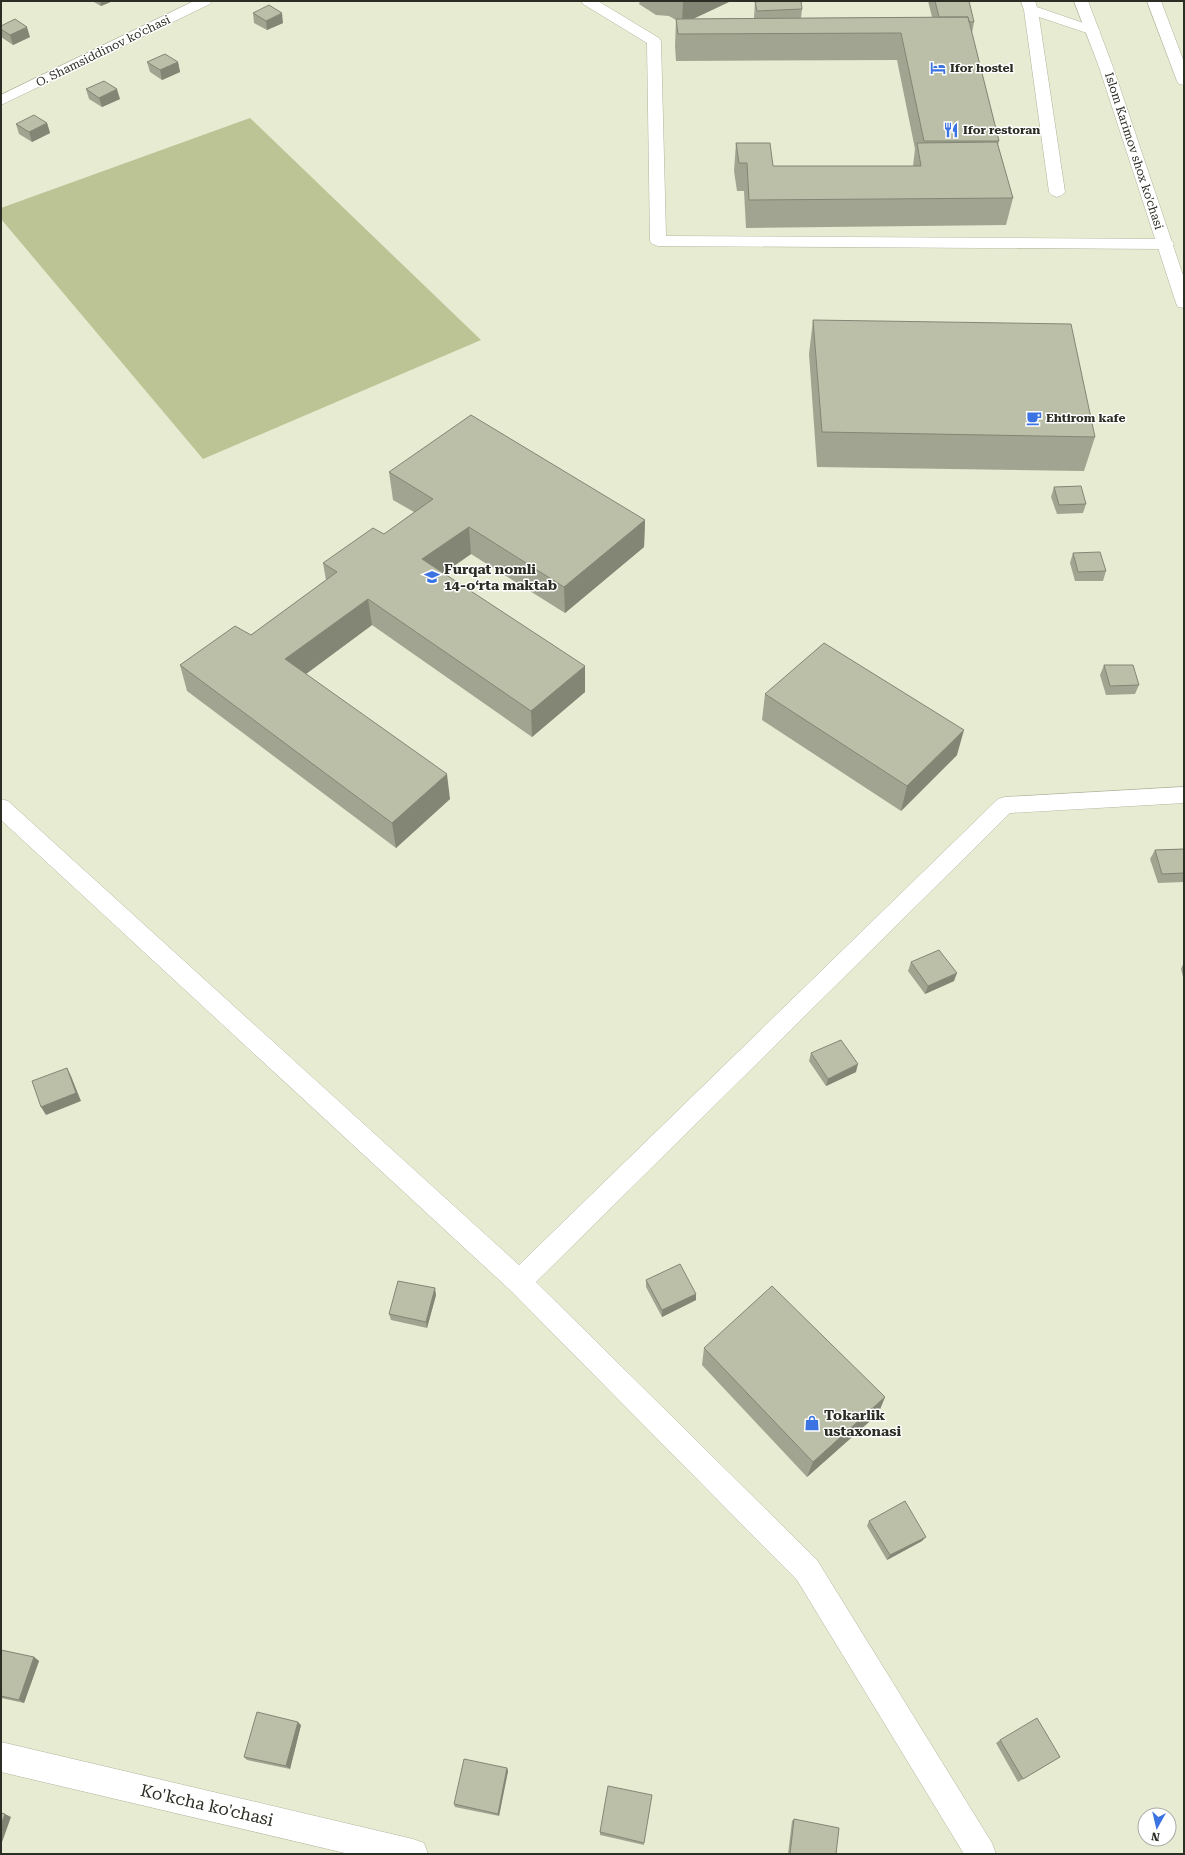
<svg xmlns="http://www.w3.org/2000/svg" width="1185" height="1855" viewBox="0 0 1185 1855" font-family="'Roboto Serif',serif">
  <style>
    .green { fill: #bcc395 }
    .lines { fill: none; stroke-linecap: round; stroke-linejoin: round }
    .service-casing { stroke: #b1b49d; stroke-width: 1 }
    .minor-casing { stroke: #b1b49d; stroke-width: 1 }
    .tertiary-casing { stroke: #b1b49d; stroke-width: 1 }
    .secondary-casing { stroke: #b1b49d; stroke-width: 1 }
    .service { fill: #fff; fill-rule: evenodd }
    .minor { fill: #fff; fill-rule: evenodd }
    .tertiary { fill: #fff; fill-rule: evenodd }
    .secondary { fill: #fff; fill-rule: evenodd }
    .wall { fill: #a1a490 }
    .shaded-wall { fill: #838675 }
    .building { fill: #bbbfa7; stroke: #838675 }
    .labels { text-anchor: middle; stroke-width: 3; stroke-linejoin: round; paint-order: stroke }
    .far-street-label { font-size: 12px; fill: #2c2d24; stroke: #fff }
    .far-poi-label { font-size: 12px; font-weight: bold; fill: #2c2d24; stroke: #fff; text-anchor: start }
    .poi-label { font-size: 14px; font-weight: bold; fill: #2c2d24; stroke: #fff; text-anchor: start }
    .near-street-label { font-size: 17px; fill: #2c2d24; stroke: #fff }
  </style>
  <rect width="100%" height="100%" fill="#e7ebd2"/>
  <!-- green -->
  <path class="green" d="M250 118 481 340 203 459 1 219V208Z"/>
  <g class="lines">
    <!-- service casing -->
    <g class="service-casing">
      <path id="service" d="M581 1H598L659 38 661 41 666 236 1166 239 1172 241 1174 244 1172 247 1166 249 658 246 652 244 650 241 647 43 583 4Z
        M1021 1H1035L1037 7 1098 28 1100 31 1098 34 1093 35 1039 17 1065 192 1062 195 1057 197 1052 195 1049 192 1024 10Z"/>
    </g>
    <!-- minor casing -->
    <g class="minor-casing">
      <path id="minor" d="M1184 787V803L1010 813 536 1282 817 1560 992 1843 996 1854H964L797 1580 510 1290 1 820V799L8 801 519 1265 998 799 1005 797Z
        M1 1742 413 1839 424 1843 428 1854H349L1 1772Z"/>
    </g>
    <!-- tertiary casing -->
    <g class="tertiary-casing">
      <path id="tertiary" d="M194 1H212L210 4 1 105V95Z"/>
    </g>
    <!-- secondary casing -->
    <g class="secondary-casing">
      <path id="secondary" d="M1074 1H1088L1113 67 1184 278V308L1178 307 1176 303 1099 67Z
        M1147 1H1161L1184 62V85L1179 84 1177 81Z"/>
    </g>
    <!-- service -->
    <use href="#service" class="service"/>
    <!-- minor -->
    <use href="#minor" class="minor"/>
    <!-- tertiary -->
    <use href="#tertiary" class="tertiary"/>
    <!-- secondary -->
    <use href="#secondary" class="secondary"/>
  </g>
  <!-- wall -->
  <path class="wall" d="M92 1H113L101 6Z
    M640 1H731L693 19 754 18 755 2 802 9 801 18 932 17 928 1H969L974 22 972 33 999 141 998 145 1013 198 1006 225 746 228 744 191H737L734 171 736 143 773 166H913L915 149 897 60 676 61 675 46 676 20 669 16 656 15 639 4Z
    M253 13 283 23 267 30 254 23Z
    M1 26 30 37 13 45 1 37Z
    M147 62H178L180 72 162 80 150 72Z
    M86 89 120 99 102 107 89 99Z
    M47 123 50 133 32 142 19 134 16 124Z
    M813 320 1095 437 1084 471 817 467 809 354Z
    M389 472 645 520 644 547 565 613 471 554 444 573 585 692 532 737 372 625 306 674 450 799 396 848 187 691 180 665 251 635 326 580 323 563 384 534 414 512 393 500Z
    M1054 487 1086 504 1083 513 1057 514 1051 497Z
    M1073 553 1106 571 1103 581H1075L1070 563Z
    M1104 665 1139 685 1135 694 1106 695 1100 675Z
    M765 694 957 755 901 811 762 720Z
    M1184 849V882L1158 883 1150 859 1155 850Z
    M911 962 954 981 925 994 908 971Z
    M1184 962V981L1181 969Z
    M811 1053 856 1072 826 1086 809 1061Z
    M646 1280 696 1300 662 1317 646 1287Z
    M436 1295 427 1328 391 1320 389 1314Z
    M704 1348 885 1397 878 1414 807 1477 702 1365Z
    M869 1521 922 1541 887 1560 867 1526Z
    M1 1650 34 1657 39 1661 24 1703 1 1698Z
    M301 1725 290 1769 247 1760 244 1757Z
    M1000 1740 1060 1757 1018 1782 996 1743Z
    M507 1768 508 1771 499 1816 455 1807 454 1804Z
    M794 1819 836 1854H788L792 1821Z
    M600 1832 644 1843V1845L600 1835Z"/>
  <!-- shaded-wall -->
  <path class="shaded-wall" d="M100 1H113L101 6Z
    M683 1H731L682 24Z
    M282 13 283 23 267 30 266 21Z
    M27 27 30 37 13 45 10 35Z
    M178 62 180 72 162 80 160 70Z
    M117 89 120 99 102 107 99 98Z
    M47 123 50 133 32 142 29 132Z
    M645 520 644 547 565 613 564 587Z
    M469 527 471 554 425 586 422 559Z
    M368 599 372 625 291 685 285 659Z
    M585 666V692L532 737 531 711Z
    M964 730 957 755 901 811 907 786Z
    M447 774 450 799 396 848 392 823Z
    M957 973 954 981 925 994 928 986Z
    M858 1064 856 1072 826 1086 828 1079Z
    M67 1068 71 1076 81 1101 46 1115 41 1107Z
    M435 1288 436 1295 427 1328 426 1322Z
    M696 1294V1300L662 1317V1310Z
    M885 1397 878 1414 807 1477 813 1462Z
    M926 1537 922 1541 887 1560 890 1555Z
    M34 1657 39 1661 24 1703 19 1700Z
    M298 1722 301 1725 290 1769 286 1766Z
    M507 1768 508 1771 499 1816 498 1814Z
    M5 1814 11 1817 1 1845V1825Z"/>
  <!-- building -->
  <path class="building" d="M763 1H801L802 9 757 11 755 2Z
    M935 1H969L974 22H969L968 17H939Z
    M269 5 282 13 266 21 253 13Z
    M968 17 999 141H924L901 33 678 34 676 19Z
    M15 19 27 27 10 35 1 29V26Z
    M165 54 178 62 160 70 147 62Z
    M104 81 117 89 99 98 86 89Z
    M34 115 47 123 29 132 16 124Z
    M997 142 1013 198 749 200 747 163H739L736 143H770L773 166H921L917 143Z
    M813 320 1071 324 1095 437 822 432Z
    M471 415 645 520 564 587 469 527 422 559 585 666 531 711 368 599 285 659 447 774 392 823 180 665 235 626 251 635 337 572 323 563 373 528 384 534 433 499 389 472Z
    M1081 486 1086 504 1059 505 1054 487Z
    M1100 552 1106 571 1078 572 1073 553Z
    M824 643 964 730 907 786 765 694Z
    M1104 665H1133L1139 685 1110 686Z
    M1184 849V873L1162 874 1155 850Z
    M939 950 957 973 928 986 911 962Z
    M841 1040 858 1064 828 1079 811 1053Z
    M67 1068 76 1093 41 1107 32 1081Z
    M680 1264 696 1294 662 1310 646 1280Z
    M398 1281 435 1288 426 1322 389 1314Z
    M772 1286 885 1397 813 1462 704 1348Z
    M905 1501 926 1537 890 1555 869 1521Z
    M1 1650 34 1657 19 1700 1 1696Z
    M257 1712 298 1722 286 1766 244 1757Z
    M1037 1718 1060 1757 1023 1779 1000 1740Z
    M464 1759 507 1768 498 1814 454 1804Z
    M608 1786 652 1795 644 1843 600 1832Z
    M1 1813 5 1814 1 1825Z
    M794 1819 839 1828 836 1854H790Z"/>
  <!-- icons -->
  <defs>
    <g id="hotel-bare" transform="scale(1.2)"><path d="M-6-4.5h1.5V1H6V5H4.5V3h-9V5H-6ZM-4 0a1.8 1.8 0 1 1 3.6 0ZM.5 0V-2.5h3Q6-2.5 6 0Z" fill="#3b73e2" stroke="#fff" stroke-width="2.5" paint-order="stroke"/></g>
    <g id="restaurant-bare" transform="scale(1.2)"><path d="M-5-6h1v4h1v-4h1v4h1v-4h1v5L-1.5 .5V6h-2V.5L-5-1ZM5-6V6H3V1.5H1.5Q1.5-4 5-6Z" fill="#3b73e2" stroke="#fff" stroke-width="2.5" paint-order="stroke"/></g>
    <g id="cafe-bare" transform="scale(1.2)"><path d="M-5.5-4.5H6V0H3Q3 3.5 0 3.5H-2.5Q-5.5 3.5-5.5 0ZM3-3.2v2h1.7v-2ZM-6 4.5H4V6H-6Z" fill="#3b73e2" stroke="#fff" stroke-width="2.5" paint-order="stroke"/></g>
    <g id="school-bare" transform="scale(1.2)"><path d="M0-5L7-2L0 1L-7-2ZM-4 1L0 2.5L4 1V4Q0 6-4 4Z" fill="#3b73e2" stroke="#fff" stroke-width="2.5" paint-order="stroke"/></g>
    <g id="shop-bare" transform="scale(1.2)"><path d="M-5-2.5h2.3a2.7 3.5 0 0 1 5.4 0H5L5.5 6h-11ZM-1.5-2.5h3a1.5 2.3 0 0 0-3 0Z" fill="#3b73e2" stroke="#fff" stroke-width="2.5" paint-order="stroke"/></g>
  </defs>
  <g fill-rule="evenodd">
    <use href="#hotel-bare" x="938" y="68"/>
    <use href="#restaurant-bare" x="951" y="130"/>
    <use href="#cafe-bare" x="1034" y="418"/>
    <use href="#school-bare" x="432" y="577"/>
    <use href="#shop-bare" x="812" y="1423"/>
  </g>
  <g class="labels">
    <!-- far-street labels -->
    <g class="far-street-label">
      <text transform="translate(103 51) rotate(-26)" y="4">O. Shamsiddinov ko'chasi</text>
      <text transform="translate(1134 151) rotate(72)" y="4">Islom Karimov shox ko'chasi</text>
    </g>
    <!-- far-poi labels -->
    <g class="far-poi-label">
      <text x="950" y="72">Ifor hostel</text>
      <text x="963" y="134">Ifor restoran</text>
      <text x="1046" y="422">Ehtirom kafe</text>
    </g>
    <!-- poi labels -->
    <g class="poi-label">
      <text x="444" y="574">Furqat nomli<tspan x="444" dy="16">14-oʻrta maktab</tspan></text>
      <text x="824" y="1420">Tokarlik<tspan x="824" dy="16">ustaxonasi</tspan></text>
    </g>
    <!-- near-street labels -->
    <g class="near-street-label">
      <text transform="translate(207 1805) rotate(13)" y="6">Ko'kcha ko'chasi</text>
    </g>
  </g>
  <!-- border -->
  <rect width="1185" height="1855" fill="none" stroke="#2c2d24" stroke-width="4"/>
  <!-- north arrow -->
  <g transform="translate(1157 1827) rotate(188)"><circle r="19" fill="#ffffff" stroke="#ababa7"/>
  <path d="M0-3L7 15L0 10L-7 15Z" fill="#3b73e2"/>
  <text y="-6" font-size="11" font-weight="bold" text-anchor="middle" fill="#2c2d24">N</text>
  </g>
</svg>
